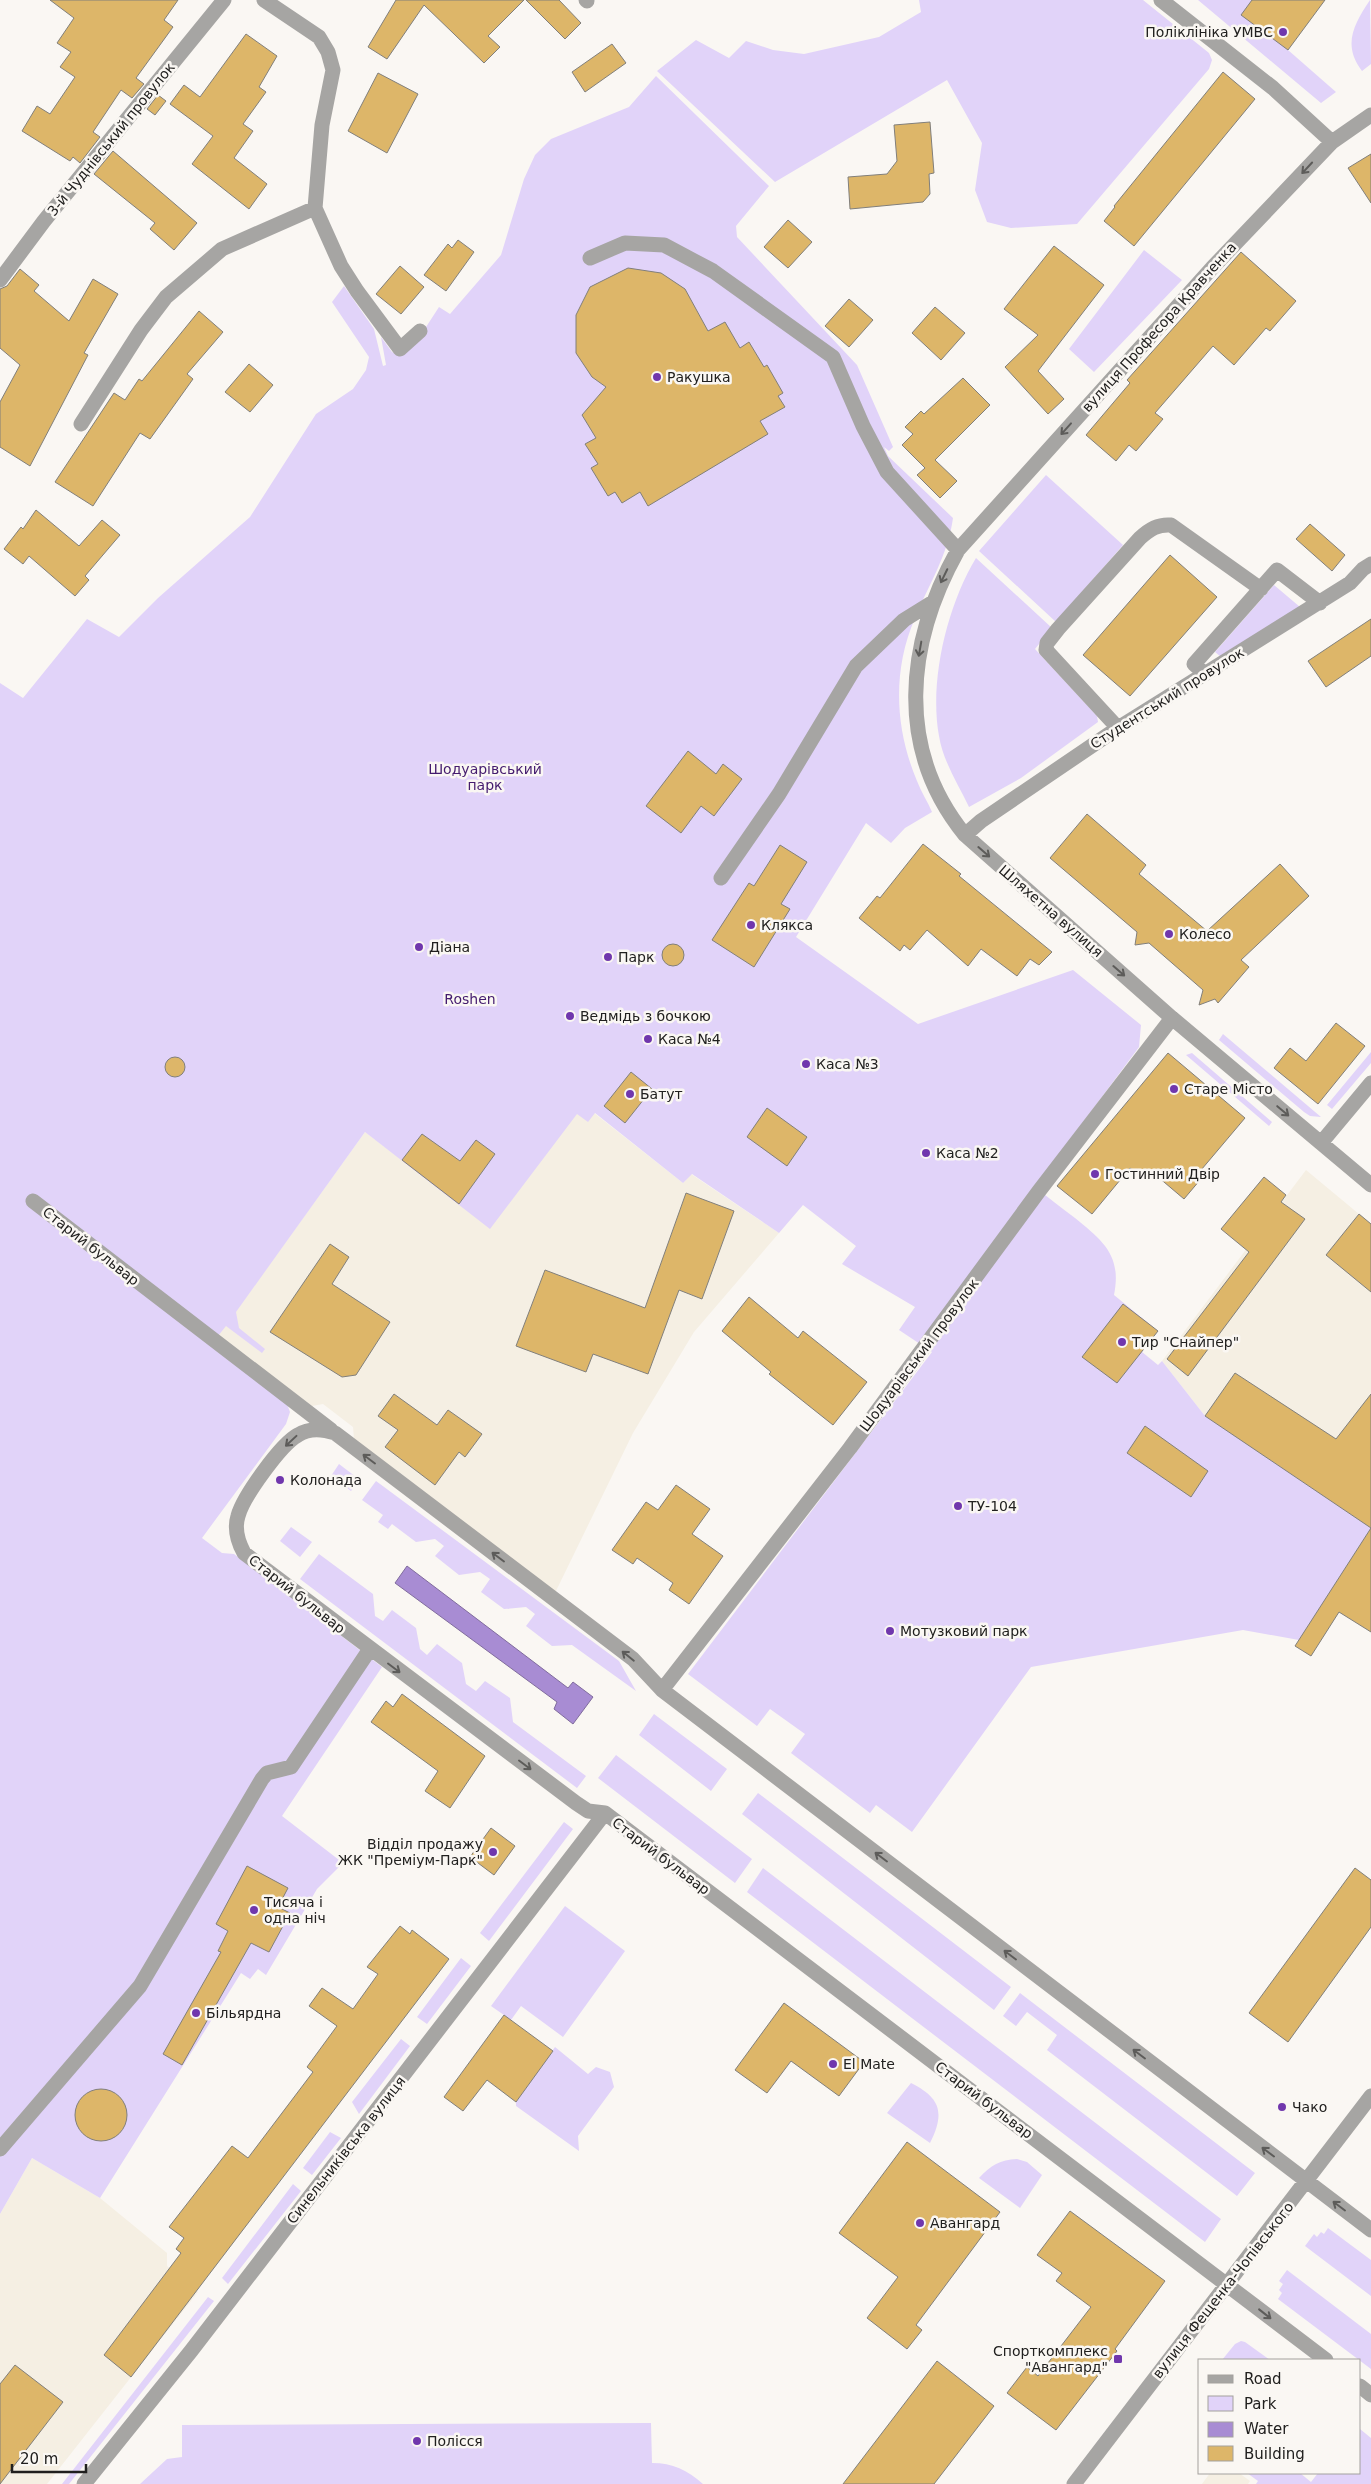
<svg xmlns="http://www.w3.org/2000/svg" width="1371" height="2484" viewBox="0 0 1371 2484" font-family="'DejaVu Sans',sans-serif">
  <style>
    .built { fill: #f5efe3 }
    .green { fill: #e1d3f9 }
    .water { fill: #a88cd3; stroke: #806c9d }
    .building { fill: #ddb669; stroke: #817f7b }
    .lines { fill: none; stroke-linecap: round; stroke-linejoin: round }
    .minor { stroke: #a6a5a3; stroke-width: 15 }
    .oneway { stroke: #5d5c5a }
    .poi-dot { fill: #7037ad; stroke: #faf7f3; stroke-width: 2 }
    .labels { text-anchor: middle; stroke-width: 5; stroke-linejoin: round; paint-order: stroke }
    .poi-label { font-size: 14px; fill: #21201f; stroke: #faf7f3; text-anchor: start }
    .street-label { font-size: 14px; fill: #21201f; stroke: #faf7f3 }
    .park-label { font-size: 14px; fill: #441b6e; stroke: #faf7f3 }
  </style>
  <rect width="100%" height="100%" fill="#faf7f3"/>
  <!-- built -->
  <path class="built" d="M577 1113H594L683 1183 691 1174 779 1233 694 1332 633 1433 555 1593 354 1439 353 1427 323 1404 312 1406 218 1336 365 1132 402 1160 536 1165Z
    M1306 1170 1371 1224V1485L1349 1514 1205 1416 1162 1361Z
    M32 2158 100 2198 167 2253V2266L198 2292 47 2484H0V2214Z
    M1210 2473H1239L1250 2481 1248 2484H1202Z"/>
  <!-- green -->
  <path class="green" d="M919 0H1143L1209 53 1212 60 1209 69 1077 224 1011 228 987 222 975 190 982 143 947 80 775 182 657 71 696 40 729 58 746 41 773 50 804 54 879 37 921 12Z
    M1198 0H1252L1288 50 1336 92 1321 103Z
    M1370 0 1371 64 1362 71C1342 45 1354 24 1370 0Z
    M656 76 769 186 736 226 737 237 857 365 893 447 889 451 884 447 888 456 953 518C948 555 929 584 915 618 892 671 895 729 917 781 921 792 928 802 932 812L905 828 891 843 866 823 796 937 918 1024 1073 970 1141 1025 1139 1047 1035 1187C1048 1197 1061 1208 1075 1218 1103 1241 1122 1255 1114 1295L1158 1331 1142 1352 1158 1365 1162 1361 1205 1416 1371 1528 1299 1640 1243 1630 1031 1667 912 1832 876 1805 870 1813 791 1753 805 1734 770 1709 757 1726 688 1674 932 1352 899 1330 915 1307 842 1264 856 1246 803 1205 779 1233 692 1174 683 1183 595 1113 588 1122 577 1114 490 1229 365 1132 236 1312 239 1328 265 1349 262 1353 226 1326 218 1336 287 1404 290 1412 286 1424 202 1538 222 1553 234 1554 382 1667 282 1816 343 1863 317 1889 266 1975 258 1969 250 1979 241 1973 100 2198 32 2158 0 2214V683L23 698 87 619 119 637 158 598 250 517 316 414 353 389 366 370 369 357 332 302 344 286 374 329 383 366 386 365 381 337 392 352 398 355 415 344 439 307 450 314 501 255 524 179 535 155 551 139 629 107Z
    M1144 250 1182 280 1094 372 1069 349Z
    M1046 475 1123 545 1056 622 979 551Z
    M976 558 1052 628 1035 649 1097 716 1098 722 1021 778 969 807C958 784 943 761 939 736 929 681 947 606 976 558Z
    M1274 585 1300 607 1221 657 1215 652Z
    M1223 1034 1321 1117 1310 1116 1304 1112 1219 1040Z
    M1371 1052V1063L1332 1109 1327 1105Z
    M1192 1053 1272 1122 1269 1126 1186 1055Z
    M339 1464 360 1480 351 1491 331 1476Z
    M376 1481 619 1661 636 1691 572 1645 552 1646 526 1626 535 1614 526 1607 504 1609 481 1592 490 1579 480 1572 459 1575 435 1556 444 1546 435 1539 416 1542 392 1524 388 1529 378 1522 383 1515 362 1500Z
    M291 1527 312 1542 300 1557 280 1541Z
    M319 1554 373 1594 375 1616 383 1621 392 1610 416 1628 420 1649 427 1655 437 1644 462 1663 466 1684 476 1691 485 1681 510 1698 513 1722 586 1776 577 1788 300 1579Z
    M654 1714 727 1769 711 1791 639 1735Z
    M616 1755 752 1859 735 1883 598 1778Z
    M758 1793 1011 1987 994 2010 742 1814Z
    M564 1822 573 1829 489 1941 480 1933Z
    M763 1868 1221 2219 1205 2242 747 1892Z
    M565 1906 625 1951 563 2037 521 2006 511 2020 491 2006Z
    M461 1958 471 1966 427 2024 417 2017Z
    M1020 1993 1255 2173 1237 2196 1047 2050 1057 2035 1027 2012 1016 2026 1003 2016Z
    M401 2039 410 2046 359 2114 352 2102Z
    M555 2047 588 2074 596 2067 610 2072 614 2087 578 2136 579 2151 516 2106V2102Z
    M911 2083C941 2098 945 2113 930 2143L887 2113Z
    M330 2132 341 2138 312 2175 303 2168Z
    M1017 2159 1027 2162 1042 2175 1020 2208 979 2178C991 2165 1000 2160 1017 2159Z
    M293 2184 301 2191 228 2284 222 2278Z
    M1328 2228 1371 2260V2296L1305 2246 1314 2234 1317 2237 1321 2232 1324 2234Z
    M1287 2270 1371 2334V2369L1278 2299 1282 2293 1279 2290 1283 2284 1279 2281Z
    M208 2297 214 2301 69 2484H62Z
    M1241 2341 1245 2342 1270 2360H1222L1235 2344Z
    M651 2423 652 2463C673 2463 687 2470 703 2484H140L167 2459 182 2457V2425Z
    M1360 2429 1371 2438V2484H1256L1258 2481 1247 2473H1300L1311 2482 1318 2473H1360Z"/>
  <!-- water -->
  <path class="water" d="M407 1566 568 1688 573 1682 593 1697 573 1724 554 1709 557 1702 395 1583Z"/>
  <!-- building -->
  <path class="building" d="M50 0H178L164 20 173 27 136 78 144 84 132 98 121 90 93 132 100 137 80 163 73 157 70 161 22 131 37 106 50 114 75 77 60 67 71 52 57 43 74 18Z
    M396 0H524L488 36 500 47 484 63 424 5 387 59 368 47Z
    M526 0H559L581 23 565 39Z
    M1252 0H1325L1288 50 1241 15Z
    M246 34 277 56 259 87 266 92 243 124 253 131 234 158 267 184 249 209 192 164 213 136 170 104 184 85 200 97Z
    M612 44 626 63 585 92 572 72Z
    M1223 72 1255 99 1134 246 1104 221 1115 207 1114 206Z
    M378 73 418 94 387 153 348 131Z
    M158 95 166 101 155 115 147 109Z
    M930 122 934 173 929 174 930 194 923 202 850 209 848 177 887 174 897 161 894 125Z
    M113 151 197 223 174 250 150 229 155 223 94 174Z
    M1371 154V203L1348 168Z
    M788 220 812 242 788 268 764 247Z
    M458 240 474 252 446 291 424 275 448 244 452 248Z
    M1054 246 1104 285 1038 371 1064 399 1048 414 1005 367 1038 335 1004 309Z
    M1241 252 1296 301 1270 331 1266 328 1234 365 1213 346 1155 413 1163 419 1136 451 1129 445 1116 461 1086 435 1130 383 1127 380Z
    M400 266 424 287 401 314 376 294Z
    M628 268 661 273 685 289 708 331 725 322 740 348 749 342 764 367 767 365 783 393 778 396 785 407 760 421 768 434 648 506 640 492 622 503 615 492 608 496 591 468 598 464 585 444 596 438 582 415 606 387 592 377 576 353V315L590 287Z
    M20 269 39 285 34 291 69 321 93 279 118 294 84 353 88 355 30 466 0 447V402L20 365 0 348V289L7 286Z
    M849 299 873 320 849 347 825 326Z
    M935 307 965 333 941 360 912 333Z
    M199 311 223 332 187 374 193 379 150 439 140 433 93 506 55 482 114 393 125 400 139 379 142 381Z
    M249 364 273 385 250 412 225 392Z
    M963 378 990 405 935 460 957 481 940 498 917 475 925 468 902 445 913 434 905 427 921 411 924 414Z
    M36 510 79 546 102 520 120 535 85 576 89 580 75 596 29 556 23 564 4 549 21 527 23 529Z
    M1310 524 1345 555 1332 571 1296 539Z
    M1170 555 1217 597 1130 696 1083 655Z
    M1371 619V656L1326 687 1308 661Z
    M688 751 716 774 723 764 742 779 714 816 701 806 681 833 646 806Z
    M1087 814 1146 865 1139 874 1207 931 1280 864 1309 896 1241 960 1249 967 1218 1003 1215 999 1199 1005 1203 990 1149 943 1135 945 1137 932 1050 858Z
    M923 844 961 874 959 876 1052 952 1039 965 1030 959 1017 976 981 949 968 966 927 930 910 950 904 945 900 951 859 918 877 896 880 898Z
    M780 845 807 862 781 904 790 909 754 967 712 940 749 883 754 886Z
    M662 955a11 11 0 1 1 22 0a11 11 0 1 1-22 0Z
    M1336 1023 1365 1046 1318 1104 1274 1068 1290 1048 1306 1061Z
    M1168 1053 1245 1118 1196 1176 1200 1180 1184 1199 1151 1171 1144 1180 1130 1168 1092 1214 1057 1186Z
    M165 1067a10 10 0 1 1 20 0a10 10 0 1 1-20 0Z
    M631 1072 652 1089 625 1123 604 1106Z
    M767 1108 807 1137 787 1166 747 1137Z
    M422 1134 460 1161 476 1140 495 1154 459 1204 402 1160Z
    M1264 1177 1286 1195 1281 1202 1305 1219 1188 1376 1167 1359 1249 1252 1221 1229Z
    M686 1193 734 1211 702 1299 679 1290 648 1374 593 1354 586 1372 516 1346 545 1270 645 1308Z
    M1359 1214 1371 1224V1292L1326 1255Z
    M330 1244 349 1257 332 1284 390 1322 356 1375 342 1377 270 1332Z
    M749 1297 798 1338 803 1331 867 1382 833 1425 769 1374 771 1372 722 1331Z
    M1123 1304 1158 1331 1117 1383 1082 1357Z
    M1235 1373 1336 1439 1371 1394V1632L1339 1612 1311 1656 1295 1646 1371 1528 1205 1416Z
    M394 1394 437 1425 448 1410 482 1434 465 1457 459 1452 435 1485 385 1447 398 1430 378 1416Z
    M1145 1426 1208 1471 1191 1497 1127 1453Z
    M676 1485 710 1509 692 1534 723 1556 689 1604 669 1590 673 1583 637 1558 633 1564 612 1550 646 1502 658 1510Z
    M402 1694 485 1756 450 1808 425 1791 438 1771 371 1722 386 1701 393 1707Z
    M491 1828 515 1846 494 1875 470 1857Z
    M247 1866 288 1888 278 1907 290 1913 269 1952 251 1943 182 2065 163 2054 221 1952 218 1951 228 1931 216 1924Z
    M1355 1868 1371 1880V1927L1288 2042 1249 2013Z
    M400 1926 410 1934 412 1930 449 1959 131 2377 104 2355 181 2253 176 2249 184 2238 169 2227 232 2146 248 2158 313 2072 307 2067 337 2026 309 2006 322 1988 353 2009 378 1974 367 1967Z
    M784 2003 864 2062 839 2096 791 2061 767 2093 735 2070Z
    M504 2015 553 2051 516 2102 487 2080 463 2111 444 2097Z
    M75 2115a26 26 0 1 1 52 0a26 26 0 1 1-52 0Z
    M907 2142 1000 2212 916 2325 922 2330 907 2349 867 2318 898 2277 839 2233Z
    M1070 2211 1165 2281 1115 2349 1117 2351 1056 2430 1007 2393 1027 2367 1038 2376 1091 2307 1056 2281 1062 2273 1037 2255Z
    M937 2361 994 2406 934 2484H843Z
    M15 2365 63 2402 0 2484V2384Z"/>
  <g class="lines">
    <!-- minor -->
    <path class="minor" d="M586 0 587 1
      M1161 0 1273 88 1332 142
      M1371 115 1332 142 1212 268 958 550C906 643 895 749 965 835L1172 1018 1371 1185
      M315 208 341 266 357 291 400 349 420 331
      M590 258 625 243 664 245 713 271 833 357 863 426 887 472 958 550
      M0 280 44 221 224 0
      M81 424 141 330 166 297 222 249 315 208 322 125 333 70 328 52 319 37 264 0
      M1205 674 1194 664 1277 570 1320 603
      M1118 728 1046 650 1047 643 1058 629 1140 538C1150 529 1158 524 1171 525L1261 589
      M965 835 981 821 1118 728 1350 583 1363 569 1371 564
      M721 878 779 794 856 666 904 620 933 602
      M1321 1143 1371 1083
      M33 1201 331 1430
      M662 1690 850 1448 1039 1191 1172 1018
      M0 2149 140 1986 262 1779 267 1773 291 1767 370 1649
      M1326 2360 605 1813 588 1811 576 1803 244 1553C238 1542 234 1529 238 1516 243 1497 281 1444 298 1435 310 1427 323 1429 335 1433L633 1659 662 1690 1371 2230
      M1360 2386 1371 2395
      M84 2484 191 2351 605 1813
      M1074 2484 1371 2096"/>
  </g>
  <!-- one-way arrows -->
  <defs><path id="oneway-shaft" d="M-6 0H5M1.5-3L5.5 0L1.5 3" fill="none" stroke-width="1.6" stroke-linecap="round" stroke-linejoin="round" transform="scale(1.25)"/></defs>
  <g class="oneway">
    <use href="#oneway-shaft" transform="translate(1307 168) rotate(133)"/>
    <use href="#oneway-shaft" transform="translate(1066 429) rotate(132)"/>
    <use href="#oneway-shaft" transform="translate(944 576) rotate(116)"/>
    <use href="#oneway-shaft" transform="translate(920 649) rotate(100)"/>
    <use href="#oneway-shaft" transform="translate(984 852) rotate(41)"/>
    <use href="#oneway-shaft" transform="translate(1119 971) rotate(41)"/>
    <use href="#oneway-shaft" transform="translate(1283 1111) rotate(40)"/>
    <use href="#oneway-shaft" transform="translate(291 1441) rotate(137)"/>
    <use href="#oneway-shaft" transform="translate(369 1459) rotate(-143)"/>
    <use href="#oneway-shaft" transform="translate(498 1557) rotate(-143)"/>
    <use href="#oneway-shaft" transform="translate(628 1656) rotate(-141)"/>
    <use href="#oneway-shaft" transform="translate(394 1668) rotate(37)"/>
    <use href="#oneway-shaft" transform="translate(525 1765) rotate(37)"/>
    <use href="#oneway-shaft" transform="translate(881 1857) rotate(-143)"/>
    <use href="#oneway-shaft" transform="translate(1010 1955) rotate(-143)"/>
    <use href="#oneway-shaft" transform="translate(1139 2054) rotate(-143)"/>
    <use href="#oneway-shaft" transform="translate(1268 2152) rotate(-143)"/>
    <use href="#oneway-shaft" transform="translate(1339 2206) rotate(-143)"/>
    <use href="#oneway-shaft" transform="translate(1265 2314) rotate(38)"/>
  </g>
  <!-- markers -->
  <g class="poi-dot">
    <circle cx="1283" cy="32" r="5"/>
    <circle cx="657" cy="377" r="5"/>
    <circle cx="751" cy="925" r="5"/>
    <circle cx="1169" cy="934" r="5"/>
    <circle cx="419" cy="947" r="5"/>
    <circle cx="608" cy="957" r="5"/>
    <circle cx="570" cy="1016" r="5"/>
    <circle cx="648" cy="1039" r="5"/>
    <circle cx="806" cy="1064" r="5"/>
    <circle cx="1174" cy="1089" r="5"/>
    <circle cx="630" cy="1094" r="5"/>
    <circle cx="926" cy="1153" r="5"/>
    <circle cx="1095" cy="1174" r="5"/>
    <circle cx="1122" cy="1342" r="5"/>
    <circle cx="280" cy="1480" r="5"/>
    <circle cx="958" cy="1506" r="5"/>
    <circle cx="890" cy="1631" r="5"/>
    <circle cx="493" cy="1852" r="5"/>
    <circle cx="254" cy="1910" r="5"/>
    <circle cx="196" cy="2013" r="5"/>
    <circle cx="833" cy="2064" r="5"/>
    <circle cx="1282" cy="2107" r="5"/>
    <circle cx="920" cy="2223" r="5"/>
    <rect x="1113" y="2354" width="10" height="10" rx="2.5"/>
    <circle cx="417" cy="2441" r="5"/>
  </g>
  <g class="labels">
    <!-- poi labels -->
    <g class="poi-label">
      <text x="1273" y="37" text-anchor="end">Поліклініка УМВС</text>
      <text x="667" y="382">Ракушка</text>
      <text x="761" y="930">Клякса</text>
      <text x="1179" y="939">Колесо</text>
      <text x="429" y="952">Діана</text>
      <text x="618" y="962">Парк</text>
      <text x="580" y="1021">Ведмідь з бочкою</text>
      <text x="658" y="1044">Каса №4</text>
      <text x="816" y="1069">Каса №3</text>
      <text x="1184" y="1094">Старе Місто</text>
      <text x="640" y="1099">Батут</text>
      <text x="936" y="1158">Каса №2</text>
      <text x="1105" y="1179">Гостинний Двір</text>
      <text x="1132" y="1347">Тир "Снайпер"</text>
      <text x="290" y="1485">Колонада</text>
      <text x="968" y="1511">ТУ-104</text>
      <text x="900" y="1636">Мотузковий парк</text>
      <text x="483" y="1849" text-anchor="end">Відділ продажу<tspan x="483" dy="16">ЖК "Преміум-Парк"</tspan></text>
      <text x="264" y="1907">Тисяча і<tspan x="264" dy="16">одна ніч</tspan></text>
      <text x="206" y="2018">Більярдна</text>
      <text x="843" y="2069">El Mate</text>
      <text x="1292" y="2112">Чако</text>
      <text x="930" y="2228">Авангард</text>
      <text x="1108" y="2356" text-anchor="end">Спорткомплекс<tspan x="1108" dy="16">"Авангард"</tspan></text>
      <text x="427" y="2446">Полісся</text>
    </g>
    <!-- street labels -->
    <g class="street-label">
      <text transform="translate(111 139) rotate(-51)" y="5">3-й Чуднівський провулок</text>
      <text transform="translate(1159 327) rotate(-48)" y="5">вулиця Професора Кравченка</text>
      <text transform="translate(1167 698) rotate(-32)" y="5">Студентський провулок</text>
      <text transform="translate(1051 911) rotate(41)" y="5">Шляхетна вулиця</text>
      <text transform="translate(91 1246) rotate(38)" y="5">Старий бульвар</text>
      <text transform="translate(919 1355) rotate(-53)" y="5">Шодуарівський провулок</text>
      <text transform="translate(297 1594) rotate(38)" y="5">Старий бульвар</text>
      <text transform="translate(661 1856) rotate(37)" y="5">Старий бульвар</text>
      <text transform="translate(984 2100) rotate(37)" y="5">Старий бульвар</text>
      <text transform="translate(346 2150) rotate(-52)" y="5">Синельниківська вулиця</text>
      <text transform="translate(1223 2290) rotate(-52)" y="5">вулиця Фещенка-Чопівського</text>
    </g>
    <!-- park labels -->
    <g class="park-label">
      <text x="485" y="774">Шодуарівський<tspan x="485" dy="16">парк</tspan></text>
      <text x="470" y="1004">Roshen</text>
    </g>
  </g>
  <!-- legend -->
  <rect x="1198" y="2359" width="162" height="115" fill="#faf7f3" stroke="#a3a19e"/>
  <rect x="1208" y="2375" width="25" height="8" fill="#a6a5a3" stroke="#a3a19e"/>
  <text x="1244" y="2384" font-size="15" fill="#21201f">Road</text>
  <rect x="1208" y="2396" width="25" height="15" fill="#e1d3f9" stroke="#a3a19e"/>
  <text x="1244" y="2409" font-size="15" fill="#21201f">Park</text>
  <rect x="1208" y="2422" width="25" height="15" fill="#a88cd3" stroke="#a3a19e"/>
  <text x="1244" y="2434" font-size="15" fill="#21201f">Water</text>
  <rect x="1208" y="2446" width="25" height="15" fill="#ddb669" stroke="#a3a19e"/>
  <text x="1244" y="2459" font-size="15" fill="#21201f">Building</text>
  <!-- scale -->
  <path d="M12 2464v8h74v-8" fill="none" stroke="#21201f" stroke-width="2.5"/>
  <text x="20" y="2464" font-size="15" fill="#21201f" stroke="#faf7f3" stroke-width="4" paint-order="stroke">20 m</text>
</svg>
